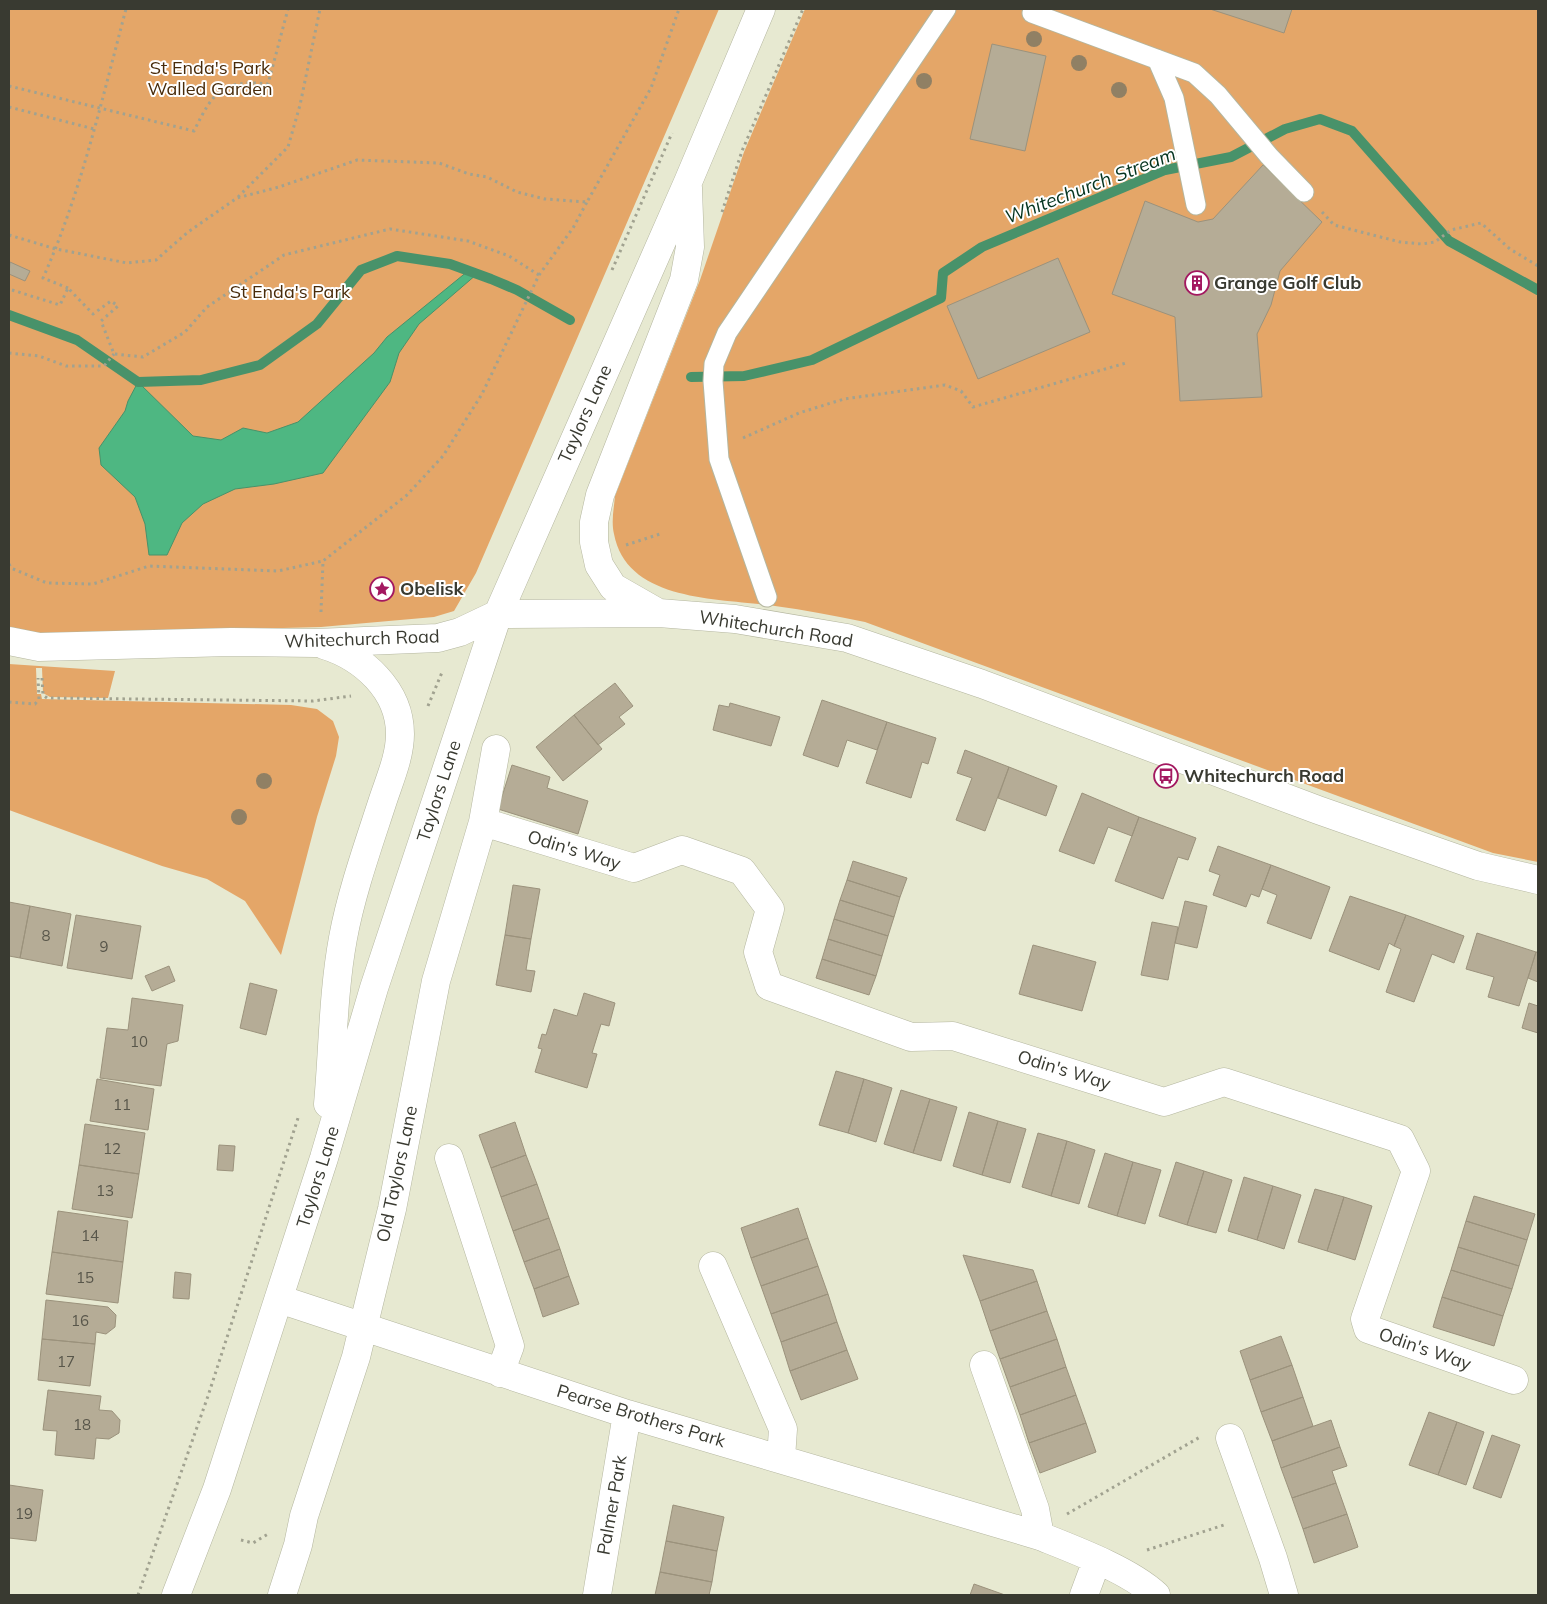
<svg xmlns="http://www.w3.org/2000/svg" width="1547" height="1604" viewBox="0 0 1547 1604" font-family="Mulish,sans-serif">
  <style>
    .green { fill: #e4a668 }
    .water { fill: #4eb782; stroke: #48926a }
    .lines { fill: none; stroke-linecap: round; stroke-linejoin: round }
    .stream { stroke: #48926a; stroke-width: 10 }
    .building { fill: #b5ac96; stroke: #9b927c }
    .lane-casing { stroke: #b4b69f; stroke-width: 21 }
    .street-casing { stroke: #b4b69f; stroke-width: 29 }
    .secondary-casing { stroke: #b4b69f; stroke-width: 29 }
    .path { stroke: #a1a290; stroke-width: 3; stroke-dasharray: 2.5 4; stroke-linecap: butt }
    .lane { stroke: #fff; stroke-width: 19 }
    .street { stroke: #fff; stroke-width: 28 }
    .secondary { stroke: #fff; stroke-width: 28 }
    .tree { fill: #908064 }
    .labels { text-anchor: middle; stroke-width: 4; stroke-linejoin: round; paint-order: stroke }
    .number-label { font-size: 15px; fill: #58564a }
    .park-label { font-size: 18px; fill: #482b0a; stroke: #fff }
    .poi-label { font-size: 18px; font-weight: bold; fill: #393a31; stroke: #fff; text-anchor: start }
    .street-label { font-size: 18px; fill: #393a31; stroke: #fff }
    .water-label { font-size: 19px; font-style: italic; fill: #05341f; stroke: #fff }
  </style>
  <rect width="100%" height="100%" fill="#e7e9d1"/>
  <!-- green -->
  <path class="green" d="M9 9H719L476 573 454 611 434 617 321 627 39 634 9 628Z
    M805 9H1538V862L1493 853 865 622C835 616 805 610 775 606 721 598 627 603 614 534 611 521 614 508 615 496L700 280 744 152Z
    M9 664 115 671 108 698 50 697 43 693 42 668H36L37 694H41L42 699 291 705 317 709 333 721 339 737 336 756 317 817 281 955 245 901 207 879 162 866 9 810Z"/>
  <!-- water -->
  <path class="water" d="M468 271 477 274 419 324 399 353 390 382 323 473 274 484 235 489 203 504 182 523 167 555H149L145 524 135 497 101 465 99 448 125 411 128 401 138 382 193 436 221 440 243 428 267 433 298 422 374 353 387 337Z"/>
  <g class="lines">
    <!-- stream -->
    <path class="stream" d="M9 315 77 340 138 382 201 380 260 365 317 324 361 270 397 256 450 264 491 279 517 290 570 320
      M691 377 744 376 812 360 941 298 943 273 982 247 1165 170 1231 157 1285 129 1320 119 1352 131 1449 241 1538 290"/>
  </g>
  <!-- building -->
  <path class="building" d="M1210 9H1292L1284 33Z
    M992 44 1046 56 1025 151 970 139Z
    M1263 165 1322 222 1280 271 1271 305 1257 334 1262 397 1180 401 1175 317 1112 294 1145 201 1198 222 1213 219Z
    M1058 258 1090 332 978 379 947 306Z
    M10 262 30 271 25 281 9 274Z
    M615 683 633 706 619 717 625 724 598 745 574 715Z
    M822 700 887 722 877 750 847 740 838 767 803 755Z
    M730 703 780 717 771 746 713 730 719 705 729 707Z
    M574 715 602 749 563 781 536 747Z
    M887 722 936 738 928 764 922 762 911 798 866 783Z
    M965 750 1009 767 985 831 956 820 972 778 957 773Z
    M512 765 550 777 547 788 588 801 578 834 498 809Z
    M1009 767 1057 786 1046 816 998 798Z
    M1082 793 1139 817 1132 836 1108 827 1094 864 1059 851Z
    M1139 817 1196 838 1188 860 1178 857 1163 899 1115 881Z
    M1218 846 1271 865 1259 897 1251 894 1246 907 1213 895 1220 875 1209 871Z
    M853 861 907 878 900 897 847 880Z
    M1271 865 1330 887 1311 939 1267 923 1277 895 1262 889Z
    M847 880 900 897 894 917 840 900Z
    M513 885 540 889 531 939 505 935Z
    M1350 896 1406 915 1394 946 1389 943 1379 970 1329 951Z
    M840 900 894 917 888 936 834 919Z
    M1185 901 1207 906 1197 948 1175 943Z
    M9 902 30 906 20 958 9 956Z
    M30 906 71 914 62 966 20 958Z
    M76 915 141 926 132 979 67 968Z
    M1406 915 1464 936 1454 963 1432 954 1414 1002 1386 992 1401 949 1394 946Z
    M834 919 888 936 882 956 828 939Z
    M1152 922 1178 927 1168 980 1141 975Z
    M1477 933 1536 952 1519 1006 1488 997 1494 977 1466 969Z
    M505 935 531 939 526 970 535 971 531 992 496 985Z
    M828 939 882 956 876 976 822 959Z
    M1033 945 1096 962 1082 1011 1019 994Z
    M1536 952H1538V982L1528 978Z
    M822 959 876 976 869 995 816 978Z
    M169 966 175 981 152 991 145 976Z
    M250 983 277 990 266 1035 240 1028Z
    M584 993 615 1003 609 1026 601 1024 592 1053 597 1054 587 1088 535 1072 542 1049 538 1048 542 1034 546 1035 554 1009 577 1016Z
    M132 998 183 1005 178 1041 167 1044 161 1086 100 1078 107 1028 128 1030Z
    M1529 1003 1538 1006V1033L1522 1028Z
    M836 1071 864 1079 848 1133 819 1125Z
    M97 1079 154 1089 148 1130 90 1121Z
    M864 1079 892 1088 876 1142 848 1133Z
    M901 1090 930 1099 913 1153 884 1144Z
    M930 1099 957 1107 941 1161 913 1153Z
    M969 1112 998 1121 982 1175 953 1166Z
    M998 1121 1026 1129 1010 1183 982 1175Z
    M515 1122 526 1155 491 1168 479 1135Z
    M85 1124 145 1133 139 1174 79 1165Z
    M1038 1133 1067 1141 1051 1196 1022 1187Z
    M1067 1141 1095 1150 1079 1204 1051 1196Z
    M219 1145 235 1146 233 1171 217 1170Z
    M1105 1153 1133 1162 1117 1216 1088 1207Z
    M526 1155 537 1184 501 1197 491 1168Z
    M1133 1162 1161 1170 1145 1224 1117 1216Z
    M1176 1162 1204 1171 1187 1225 1159 1216Z
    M79 1165 139 1174 132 1218 72 1209Z
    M1204 1171 1232 1180 1216 1233 1187 1225Z
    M1244 1177 1273 1186 1257 1240 1228 1231Z
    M537 1184 549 1218 513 1231 501 1197Z
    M1273 1186 1301 1195 1284 1249 1257 1240Z
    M1315 1189 1344 1197 1327 1251 1298 1242Z
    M1474 1196 1535 1214 1527 1240 1466 1221Z
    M1344 1197 1372 1206 1355 1260 1327 1251Z
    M798 1208 808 1238 751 1258 741 1228Z
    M58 1211 128 1221 123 1262 52 1252Z
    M549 1218 560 1249 524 1262 513 1231Z
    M1466 1221 1527 1240 1519 1266 1458 1247Z
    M808 1238 818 1266 761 1286 751 1258Z
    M1458 1247 1519 1266 1512 1289 1451 1270Z
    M560 1249 569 1276 534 1289 524 1262Z
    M52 1252 123 1262 118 1303 46 1294Z
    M963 1255 1033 1270 1037 1281 980 1301Z
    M818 1266 828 1294 771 1314 761 1286Z
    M1451 1270 1512 1289 1503 1316 1442 1297Z
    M175 1272 191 1274 189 1299 173 1298Z
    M569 1276 579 1304 543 1317 534 1289Z
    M1037 1281 1047 1311 990 1331 980 1301Z
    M828 1294 837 1322 781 1342 771 1314Z
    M1442 1297 1503 1316 1494 1346 1433 1327Z
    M46 1300 108 1307 116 1315 115 1327 106 1334 96 1332 95 1344 42 1339Z
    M1047 1311 1057 1339 1000 1359 990 1331Z
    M837 1322 847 1350 790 1371 781 1342Z
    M1281 1336 1292 1365 1250 1380 1240 1351Z
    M42 1339 95 1344 90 1386 38 1380Z
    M1057 1339 1066 1367 1010 1387 1000 1359Z
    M847 1350 858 1379 801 1400 790 1371Z
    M1292 1365 1303 1397 1261 1412 1250 1380Z
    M1066 1367 1076 1395 1020 1415 1010 1387Z
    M48 1390 101 1396 99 1410 112 1411 120 1420 119 1433 109 1439 96 1438 94 1459 55 1455 57 1431 43 1430Z
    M1076 1395 1086 1423 1029 1443 1020 1415Z
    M1303 1397 1313 1426 1272 1441 1261 1412Z
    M1429 1412 1457 1422 1438 1475 1409 1465Z
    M1331 1420 1340 1447 1281 1468 1272 1441Z
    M1457 1422 1484 1432 1466 1485 1438 1475Z
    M1086 1423 1096 1452 1040 1473 1029 1443Z
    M1492 1435 1520 1445 1501 1498 1473 1488Z
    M1340 1447 1347 1466 1332 1471 1336 1483 1292 1498 1281 1468Z
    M1336 1483 1347 1514 1303 1529 1292 1498Z
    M9 1485 43 1490 36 1541 9 1538Z
    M673 1505 724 1517 717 1551 666 1541Z
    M1347 1514 1358 1547 1314 1563 1303 1529Z
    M666 1541 717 1551 712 1582 660 1572Z
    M660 1572 712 1582 709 1595H655Z
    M974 1584 1005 1595H970Z"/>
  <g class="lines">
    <!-- lane casing -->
    <g class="lane-casing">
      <path id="lane" d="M1032 13 1194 73 1218 95 1269 156 1304 192
        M1157 59 1174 98 1196 205
        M767 597 719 459 713 381 714 364 727 333 946 9"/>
    </g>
    <!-- street casing -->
    <g class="street-casing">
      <path id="street" d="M483 822 634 868 682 850 742 871 770 909 758 952 769 986 911 1037 953 1036 1164 1102 1224 1082 1400 1139 1416 1171 1365 1319 1368 1329 1514 1380
        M449 1158 510 1346 500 1373
        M713 1266 783 1429 781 1458
        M279 1299 627 1414 1040 1536C1075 1550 1129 1570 1156 1595
        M984 1365 1035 1509 1040 1536
        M1230 1438 1273 1558 1284 1595
        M282 1595 298 1545 304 1516 356 1357 369 1303 392 1209 436 981 483 822 496 749
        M597 1595 627 1414
        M1084 1595 1097 1560"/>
    </g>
    <!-- secondary casing -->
    <g class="secondary-casing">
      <path id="secondary" d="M655 611 613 587 599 565 594 542V522L600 495 684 280 690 247 688 188
        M9 641 39 647 231 642 316 643 438 638 460 632 498 614 659 613 735 619 847 638 982 684 1318 810 1478 866 1538 880
        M324 645C363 657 400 690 400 734 400 757 389 781 382 803 368 846 351 894 343 938 333 992 333 1049 328 1104
        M176 1595 217 1489 324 1158 374 988 498 614 688 182 761 9"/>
    </g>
    <!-- path -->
    <path class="path" d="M9 86 194 131C213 92 222 79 268 84L288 9
      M9 107 94 129
      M238 197 288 147 300 105 320 9
      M722 212 742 151 803 9
      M1322 212 1334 225 1400 242 1422 244 1435 242 1451 230 1481 223 1510 249 1538 266
      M9 235 56 249 127 263 156 260 188 232 237 198 279 187 357 160 439 163 469 174 487 177 517 192 545 199 587 202 651 88 679 9
      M612 270 672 133
      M68 288 43 278C81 193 102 99 126 9
      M12 290 60 305 68 288 93 314 111 301 118 306 101 321 114 354 143 357 185 332 207 307 284 255 390 229 468 241 509 256 539 275
      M9 353 39 356 66 366H104L114 354
      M743 438 799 413 844 399 945 385 961 391 973 407 1126 363
      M626 545 663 533
      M9 564 11 568 47 583 93 584 149 566 278 571 323 561
      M321 612 323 561 407 495 443 456 482 394 539 275 573 228 587 202
      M42 678 43 695 47 698 313 701 351 696
      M9 702 35 704 39 699 38 678
      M428 706 443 670
      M1067 1514 1200 1437
      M241 1540 253 1543 268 1534
      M1147 1550 1227 1524
      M138 1595 208 1396 299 1115"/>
    <!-- lane -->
    <use href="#lane" class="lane"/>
    <!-- street -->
    <use href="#street" class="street"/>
    <!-- secondary -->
    <use href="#secondary" class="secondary"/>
  </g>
  <!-- trees -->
  <g class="tree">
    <circle cx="1034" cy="39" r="8"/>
    <circle cx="1079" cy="63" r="8"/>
    <circle cx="924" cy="81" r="8"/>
    <circle cx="1119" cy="90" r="8"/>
    <circle cx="264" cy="781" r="8"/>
    <circle cx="239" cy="817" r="8"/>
  </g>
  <!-- icons -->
  <defs>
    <g id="building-ring" transform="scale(1.25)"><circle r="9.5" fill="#fff" stroke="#a31860" stroke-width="1.5"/><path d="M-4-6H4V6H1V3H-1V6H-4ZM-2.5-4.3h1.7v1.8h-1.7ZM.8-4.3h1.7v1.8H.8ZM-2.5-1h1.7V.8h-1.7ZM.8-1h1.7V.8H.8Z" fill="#a31860"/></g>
    <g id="sight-ring" transform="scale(1.25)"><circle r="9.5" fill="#fff" stroke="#a31860" stroke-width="1.5"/><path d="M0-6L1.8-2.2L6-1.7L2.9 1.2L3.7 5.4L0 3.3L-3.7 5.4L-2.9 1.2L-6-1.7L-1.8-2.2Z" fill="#a31860"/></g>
    <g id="bus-ring" transform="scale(1.25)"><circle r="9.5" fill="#fff" stroke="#a31860" stroke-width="1.5"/><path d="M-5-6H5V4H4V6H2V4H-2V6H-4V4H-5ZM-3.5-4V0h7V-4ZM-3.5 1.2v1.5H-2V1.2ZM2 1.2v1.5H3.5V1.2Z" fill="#a31860"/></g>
  </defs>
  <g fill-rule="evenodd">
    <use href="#building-ring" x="1197" y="283"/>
    <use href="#sight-ring" x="382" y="589"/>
    <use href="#bus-ring" x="1166" y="776"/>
  </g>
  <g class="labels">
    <!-- number labels -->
    <g class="number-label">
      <text x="46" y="941">8</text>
      <text x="104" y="952">9</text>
      <text x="139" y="1047">10</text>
      <text x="122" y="1110">11</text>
      <text x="112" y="1154">12</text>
      <text x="105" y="1196">13</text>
      <text x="90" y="1241">14</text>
      <text x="85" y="1283">15</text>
      <text x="80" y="1326">16</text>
      <text x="66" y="1367">17</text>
      <text x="82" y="1430">18</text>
      <text x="24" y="1519">19</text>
    </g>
    <!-- park labels -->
    <g class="park-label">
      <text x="210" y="74">St Enda's Park<tspan x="210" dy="21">Walled Garden</tspan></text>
      <text x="290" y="298">St Enda's Park</text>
    </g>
    <!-- poi labels -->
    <g class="poi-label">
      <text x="1214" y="289">Grange Golf Club</text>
      <text x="400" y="595">Obelisk</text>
      <text x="1184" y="782">Whitechurch Road</text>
    </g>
    <!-- street labels -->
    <g class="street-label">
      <text transform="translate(585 414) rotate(-66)" y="6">Taylors Lane</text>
      <text transform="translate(776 629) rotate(9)" y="6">Whitechurch Road</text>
      <text transform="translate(362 639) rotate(-2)" y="6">Whitechurch Road</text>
      <text transform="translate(439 791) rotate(-72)" y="6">Taylors Lane</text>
      <text transform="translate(574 850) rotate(17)" y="6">Odin's Way</text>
      <text transform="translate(1064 1070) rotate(17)" y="6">Odin's Way</text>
      <text transform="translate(397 1174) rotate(-78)" y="6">Old Taylors Lane</text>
      <text transform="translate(318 1177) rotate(-73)" y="6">Taylors Lane</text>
      <text transform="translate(1425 1349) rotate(19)" y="6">Odin's Way</text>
      <text transform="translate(641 1416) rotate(17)" y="6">Pearse Brothers Park</text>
      <text transform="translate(612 1505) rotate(-80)" y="6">Palmer Park</text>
    </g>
    <!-- water labels -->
    <g class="water-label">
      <text transform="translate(1090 185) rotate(-21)" y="7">Whitechurch Stream</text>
    </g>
  </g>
  <!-- border -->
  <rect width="1547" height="1604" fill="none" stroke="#393a31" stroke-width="20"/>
</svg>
